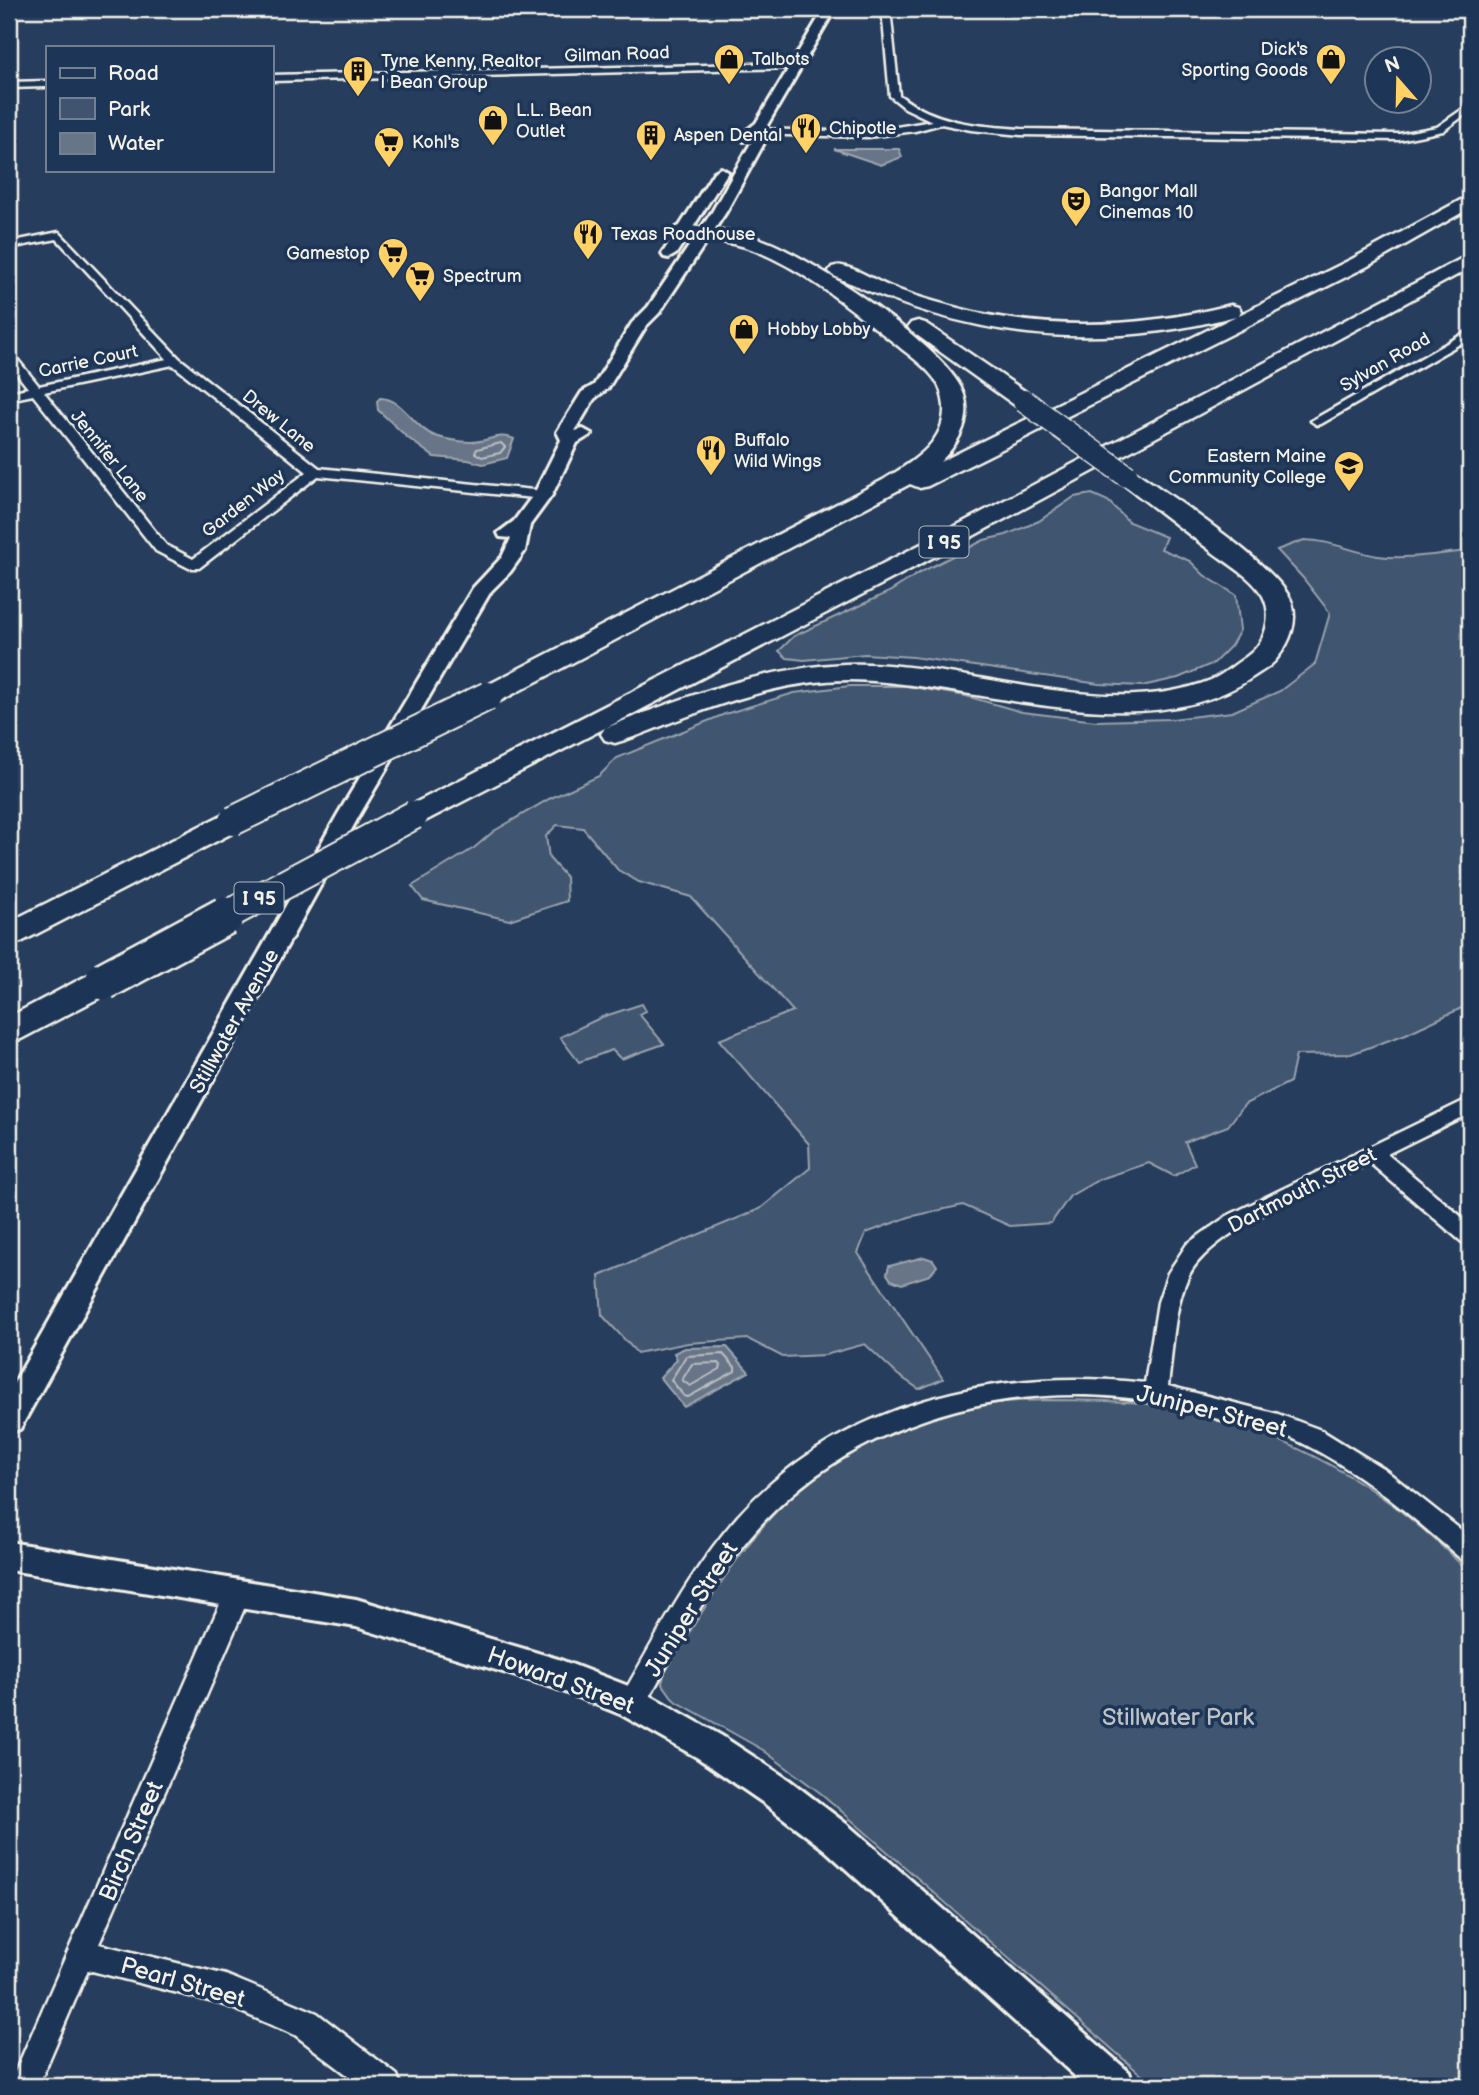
<svg xmlns="http://www.w3.org/2000/svg" width="1479" height="2095" viewBox="0 0 1479 2095" font-family="'Balsamiq Sans',sans-serif">
  <style>
    .green { fill: #40546f; stroke: #9aa2ac; stroke-width: 2 }
    .water { fill: #677588; stroke: #9fa7ae; stroke-width: 2 }
    .lines { fill: none; stroke-linecap: round; stroke-linejoin: round }
    .shore { stroke: #bcbfc2; stroke-width: 2 }
    .minor-casing { stroke: #f4f1e8; stroke-width: 5 }
    .tertiary-casing { stroke: #f4f1e8; stroke-width: 6 }
    .secondary-casing { stroke: #f4f1e8; stroke-width: 6 }
    .motorway-casing { stroke: #f4f1e8; stroke-width: 5 }
    .minor { fill: #1d3557; fill-rule: evenodd }
    .tertiary { fill: #1d3557; fill-rule: evenodd }
    .secondary { fill: #1d3557; fill-rule: evenodd }
    .motorway { fill: #1d3557; fill-rule: evenodd }
    .motorway-bridge-far2-casing { stroke: #f4f1e8; stroke-width: 25; stroke-linecap: butt }
    .motorway-bridge-far1-casing { stroke: #f4f1e8; stroke-width: 32; stroke-linecap: butt }
    .motorway-bridge-casing { stroke: #f4f1e8; stroke-width: 42; stroke-linecap: butt }
    .motorway-bridge-far2 { stroke: #1d3557; stroke-width: 22 }
    .motorway-bridge-far1 { stroke: #1d3557; stroke-width: 28 }
    .motorway-bridge { stroke: #1d3557; stroke-width: 37 }
    .labels { text-anchor: middle; stroke-width: 7; stroke-linejoin: round; paint-order: stroke }
    .far-poi-label { font-size: 18px; fill: #f4f1e8; stroke: #1d3557; text-anchor: start }
    .far-street-label { font-size: 18px; fill: #f4f1e8; stroke: #1d3557 }
    .shield { fill: #1d3557; stroke: #b4b9bc; stroke-width: 2 }
    .shield-label { font-size: 19px; font-weight: bold; fill: #f4f1e8 }
    .street-label { font-size: 21px; fill: #f4f1e8; stroke: #1d3557 }
    .near-street-label { font-size: 24px; fill: #f4f1e8; stroke: #1d3557 }
    .near-park-label { font-size: 24px; fill: #bec2c4; stroke: #1d3557 }
  </style>
  <rect width="100%" height="100%" fill="#263d5d"/>
  <filter id="ink" filterUnits="userSpaceOnUse"><feTurbulence type="fractalNoise" baseFrequency=".0143" numOctaves="2"/><feDisplacementMap in="SourceGraphic" scale="14" xChannelSelector="R" yChannelSelector="G"/><feConvolveMatrix kernelMatrix="1 2 1 2 8 2 1 2 1" color-interpolation-filters="sRGB"/></filter>
  <g filter="url(#ink)">
    <!-- green -->
    <path class="green" d="M1092 494 1108 501 1129 522 1166 537 1161 549 1190 561 1204 575 1236 595 1240 630 1231 646 1214 663 1178 678 1142 686 1099 684 913 657 865 654 804 660 787 658 779 651 794 636 889 592 919 573 984 540 1006 535 1039 521 1074 497Z
      M1304 540C1330 540 1352 552 1378 556 1407 560 1441 553 1470 551V1004L1406 1034 1351 1054 1296 1055 1290 1082 1245 1104 1228 1126 1185 1142 1195 1164 1174 1176 1149 1163 1100 1179 1070 1196 1051 1223 1010 1226 963 1205 909 1217 866 1233 858 1253 943 1379 919 1389 898 1375 865 1344 825 1355 783 1357 748 1339 688 1343 637 1353 602 1315 599 1276 760 1209 810 1168 809 1144 719 1040 793 1011 691 897 639 882 618 870 583 828 557 825 546 836 549 858 566 877 567 901 509 920 423 900 412 886 474 848 494 831 549 799 599 776 617 758 725 714 794 693 850 686H906L966 696 1022 712 1096 721 1172 719 1232 712 1280 691 1315 664 1330 613 1303 578 1277 550Z
      M642 1004 646 1011 639 1014 664 1044 621 1059 612 1050 579 1062 560 1037 602 1017Z
      M1044 1400C1076 1400 1108 1400 1140 1403 1235 1414 1332 1456 1407 1516 1429 1533 1450 1554 1470 1573V2086H1154L823 1795 763 1750 674 1700 662 1683 665 1672C698 1619 729 1564 771 1517 823 1460 914 1416 991 1404 1008 1401 1026 1401 1044 1400Z"/>
    <!-- water -->
    <path class="water" d="M834 149H899L902 157 881 165Z
      M380 398C403 398 413 427 433 435 443 439 460 442 471 442 486 442 501 432 514 439L507 458 483 464 468 460 434 457 408 438 378 410 377 401Z
      M924 1257 933 1260 937 1266 930 1275 902 1284 891 1280 887 1274 889 1266Z
      M727 1347 749 1372 684 1407 660 1378 677 1359 674 1353 685 1348Z"/>
    <g class="lines">
      <!-- shore -->
      <path class="shore" d="M501 443 505 447 500 453 482 457 475 453 477 449Z
        M723 1354 735 1367V1371L688 1397 684 1396 671 1380 686 1356Z
        M718 1363 721 1365 720 1369 690 1386 682 1380 692 1364Z"/>
      <!-- minor casing -->
      <g class="minor-casing">
        <path id="minor" d="M882 9H890L899 95C935 123 977 126 1021 129L1399 134 1437 127 1470 104V111L1443 131 1399 140 1021 135 971 130 941 124 915 131 868 137 748 134V130L751 129 868 132 932 121 905 108 890 96Z
          M799 63 796 68 271 81V75Z
          M47 81V87L9 88V82Z
          M59 232 179 358 319 468 543 491 550 495 543 499 318 476 199 568H189L156 551 33 395 9 400V392L28 388 9 364V354H13L39 386 167 359 57 239 9 248V242ZM173 365 307 472 193 559 166 545 44 392Z
          M1470 330V338L1321 424 1317 425 1311 421Z
          M1470 1098V1113L1387 1154 1470 1224V1244L1462 1242 1370 1163C1322 1187 1213 1228 1189 1275 1173 1307 1173 1351 1168 1386L1278 1414 1321 1430 1384 1469 1470 1537V1562L1461 1559C1413 1517 1363 1473 1304 1444 1278 1430 1247 1426 1218 1419 1200 1414 1182 1407 1162 1403 1026 1378 876 1412 775 1510 717 1566 681 1642 641 1712L632 1715 623 1712 619 1703 623 1694C658 1634 691 1569 738 1516 840 1402 998 1366 1145 1383L1158 1302 1168 1273 1187 1244 1227 1216Z
          M237 1584 246 1587 250 1595 99 1944 226 1975 317 2013 397 2075 401 2086H362L295 2035 225 2005 88 1970 38 2086H9L224 1595 228 1587Z"/>
      </g>
      <!-- tertiary casing -->
      <g class="tertiary-casing">
        <path id="tertiary" d="M9 1542 356 1599 558 1659 644 1692 722 1736 789 1780 849 1826 1129 2072 1134 2086H1086L825 1850 765 1804 698 1758 620 1714 555 1688 356 1627 9 1570Z"/>
      </g>
      <!-- secondary casing -->
      <g class="secondary-casing">
        <path id="secondary" d="M824 9H835L766 127 770 132 726 212 659 313 646 326 608 388 594 399 575 431 583 429 592 434 577 443 552 495 530 525 525 551 510 572 491 591 360 814 20 1429 9 1433V1392L338 814 473 588 502 557 511 538 500 537 498 533 514 521 534 494 561 440 557 432 582 392 594 385 632 323 648 307 712 212 756 134 744 141 738 137 756 123Z
          M721 168 728 172 676 254 669 258 664 257 662 254 714 172Z"/>
      </g>
      <!-- motorway casing -->
      <g class="motorway-casing">
        <path id="motorway" d="M1470 195V208L1366 267 928 486 920 488 910 484 498 702 488 704 478 702 474 696 478 690 883 480C910 463 946 444 944 406 943 398 941 388 936 381 927 367 910 356 897 345 852 310 805 269 751 249 727 240 701 241 677 235L674 231 677 227 684 225C711 229 738 231 763 240 809 256 951 350 964 395 972 421 958 444 940 462L1236 316C1090 354 968 338 832 275L829 271 832 267C837 266 837 265 842 266 859 269 875 281 891 287 919 298 949 306 978 313 1063 331 1147 326 1231 305L1238 307 1241 311 1239 315 1352 259Z
          M1470 254V268L949 549 606 728C683 697 761 668 845 664 960 659 1099 724 1211 680 1223 675 1235 664 1246 657 1265 644 1274 617 1263 596 1252 577 1228 564 1211 551 1180 528 1150 504 1119 481L1115 476 1119 471H1135C1170 496 1280 567 1292 603 1298 622 1290 642 1278 657 1272 666 1262 671 1253 677 1144 752 972 681 849 680 791 680 733 699 680 719 658 727 637 737 615 743L605 740 601 734 605 728 425 821 414 824 403 821 399 815 403 809 931 539Z
          M918 321 925 323 1032 396 1035 401 1032 406H1016L911 331 908 327 911 323Z
          M233 812 244 815 248 821 244 827 21 942 9 945V922L222 815Z
          M104 970 116 973 121 981 116 989 21 1039 9 1042V1017L92 973Z"/>
      </g>
      <!-- minor -->
      <use href="#minor" class="minor"/>
      <!-- tertiary -->
      <use href="#tertiary" class="tertiary"/>
      <!-- secondary -->
      <use href="#secondary" class="secondary"/>
      <!-- motorway -->
      <use href="#motorway" class="motorway"/>
      <!-- motorway-bridge-far2 casing -->
      <g class="motorway-bridge-far2-casing">
        <path id="motorway-bridge-far2" d="M1024 401 1127 476"/>
      </g>
      <!-- motorway-bridge-far1 casing -->
      <g class="motorway-bridge-far1-casing">
        <path id="motorway-bridge-far1" d="M233 821 488 696
          M222 918 414 815"/>
      </g>
      <!-- motorway-bridge casing -->
      <g class="motorway-bridge-casing">
        <path id="motorway-bridge" d="M104 981 225 916"/>
      </g>
      <!-- motorway-bridge-far2 -->
      <use href="#motorway-bridge-far2" class="motorway-bridge-far2"/>
      <!-- motorway-bridge-far1 -->
      <use href="#motorway-bridge-far1" class="motorway-bridge-far1"/>
      <!-- motorway-bridge -->
      <use href="#motorway-bridge" class="motorway-bridge"/>
    </g>
  </g>
  <!-- icons -->
  <defs>
    <g id="shop-pin" transform="scale(1.575)"><path d="M0 17L-7.5 6A9.5 9.5 0 1 1 7.5 6Z" fill="#ffd166" stroke="#1d3557"/><path d="M-5-2.5h2.3a2.7 3.5 0 0 1 5.4 0H5L5.5 6h-11ZM-1.5-2.5h3a1.5 2.3 0 0 0-3 0Z" fill="#111"/></g>
    <g id="building-pin" transform="scale(1.575)"><path d="M0 17L-7.5 6A9.5 9.5 0 1 1 7.5 6Z" fill="#ffd166" stroke="#1d3557"/><path d="M-4-6H4V6H1V3H-1V6H-4ZM-2.5-4.3h1.7v1.8h-1.7ZM.8-4.3h1.7v1.8H.8ZM-2.5-1h1.7V.8h-1.7ZM.8-1h1.7V.8H.8Z" fill="#111"/></g>
    <g id="restaurant-pin" transform="scale(1.575)"><path d="M0 17L-7.5 6A9.5 9.5 0 1 1 7.5 6Z" fill="#ffd166" stroke="#1d3557"/><path d="M-5-6h1v4h1v-4h1v4h1v-4h1v5L-1.5 .5V6h-2V.5L-5-1ZM5-6V6H3V1.5H1.5Q1.5-4 5-6Z" fill="#111"/></g>
    <g id="supermarket-pin" transform="scale(1.575)"><path d="M0 17L-7.5 6A9.5 9.5 0 1 1 7.5 6Z" fill="#ffd166" stroke="#1d3557"/><path d="M-6-5.5h2.5l.6 2H6L4.5 2H-2.5L-4.4-4H-6ZM-1.5 3.2a1.3 1.3 0 1 0 .1 0ZM3 3.2a1.3 1.3 0 1 0 .1 0Z" fill="#111"/></g>
    <g id="theatre-pin" transform="scale(1.575)"><path d="M0 17L-7.5 6A9.5 9.5 0 1 1 7.5 6Z" fill="#ffd166" stroke="#1d3557"/><path d="M-5-5.5Q0-4 5-5.5V0Q5 5 0 6Q-5 5-5 0ZM-3.3-2.5H-1v1.5H-3.3ZM1-2.5H3.3v1.5H1ZM-2.8 1Q0 5.5 2.8 1Z" fill="#111"/></g>
    <g id="university-pin" transform="scale(1.575)"><path d="M0 17L-7.5 6A9.5 9.5 0 1 1 7.5 6Z" fill="#ffd166" stroke="#1d3557"/><path d="M0-5L7-2L0 1L-7-2ZM-4 1L0 2.5L4 1V4Q0 6-4 4Z" fill="#111"/></g>
  </defs>
  <g fill-rule="evenodd">
    <use href="#shop-pin" x="729" y="59"/>
    <use href="#shop-pin" x="1331" y="59"/>
    <use href="#building-pin" x="358" y="71"/>
    <use href="#shop-pin" x="493" y="120"/>
    <use href="#restaurant-pin" x="806" y="128"/>
    <use href="#building-pin" x="651" y="135"/>
    <use href="#supermarket-pin" x="389" y="142"/>
    <use href="#theatre-pin" x="1076" y="201"/>
    <use href="#restaurant-pin" x="588" y="234"/>
    <use href="#supermarket-pin" x="393" y="253"/>
    <use href="#supermarket-pin" x="420" y="276"/>
    <use href="#shop-pin" x="744" y="329"/>
    <use href="#restaurant-pin" x="711" y="450"/>
    <use href="#university-pin" x="1349" y="466"/>
  </g>
  <g class="labels">
    <!-- far-poi labels -->
    <g class="far-poi-label">
      <text x="1308" y="55" text-anchor="end">Dick's<tspan x="1308" dy="21">Sporting Goods</tspan></text>
      <text x="752" y="65">Talbots</text>
      <text x="381" y="67">Tyne Kenny, Realtor<tspan x="381" dy="21">| Bean Group</tspan></text>
      <text x="516" y="116">L.L. Bean<tspan x="516" dy="21">Outlet</tspan></text>
      <text x="829" y="134">Chipotle</text>
      <text x="674" y="141">Aspen Dental</text>
      <text x="412" y="148">Kohl's</text>
      <text x="1099" y="197">Bangor Mall<tspan x="1099" dy="21">Cinemas 10</tspan></text>
      <text x="611" y="240">Texas Roadhouse</text>
      <text x="370" y="259" text-anchor="end">Gamestop</text>
      <text x="443" y="282">Spectrum</text>
      <text x="767" y="335">Hobby Lobby</text>
      <text x="734" y="446">Buffalo<tspan x="734" dy="21">Wild Wings</tspan></text>
      <text x="1326" y="462" text-anchor="end">Eastern Maine<tspan x="1326" dy="21">Community College</tspan></text>
    </g>
    <!-- far-street labels -->
    <g class="far-street-label">
      <text transform="translate(617 54) rotate(-2)" y="6">Gilman Road</text>
      <text transform="translate(88 361) rotate(-12)" y="6">Carrie Court</text>
      <text transform="translate(1385 362) rotate(-30)" y="6">Sylvan Road</text>
      <text transform="translate(279 421) rotate(39)" y="6">Drew Lane</text>
      <text transform="translate(110 456) rotate(51)" y="6">Jennifer Lane</text>
      <text transform="translate(243 503) rotate(-38)" y="6">Garden Way</text>
    </g>
    <!-- shield labels -->
    <g class="shield">
      <rect x="919.5" y="526.5" width="49" height="31" rx="5"/>
      <rect x="234.5" y="882.5" width="49" height="31" rx="5"/>
    </g>
    <g class="shield-label">
      <text x="944" y="549">I 95</text>
      <text x="259" y="905">I 95</text>
    </g>
    <!-- street labels -->
    <g class="street-label">
      <text transform="translate(234 1021) rotate(-61)" y="7">Stillwater Avenue</text>
      <text transform="translate(1302 1190) rotate(-27)" y="7">Dartmouth Street</text>
    </g>
    <!-- near-street labels -->
    <g class="near-street-label">
      <text transform="translate(1212 1411) rotate(14)" y="8">Juniper Street</text>
      <text transform="translate(691 1609) rotate(-58)" y="8">Juniper Street</text>
      <text transform="translate(561 1680) rotate(20)" y="8">Howard Street</text>
      <text transform="translate(131 1841) rotate(-67)" y="8">Birch Street</text>
      <text transform="translate(183 1982) rotate(16)" y="8">Pearl Street</text>
    </g>
    <!-- near-park labels -->
    <g class="near-park-label">
      <text x="1178" y="1725">Stillwater Park</text>
    </g>
  </g>
  <!-- margin -->
  <rect width="1479" height="2095" fill="none" stroke="#1d3557" stroke-width="35"/>
  <rect x="18" y="18" width="1444" height="2060" fill="none" stroke="#f4f1e8" stroke-width="2.5" filter="url(#ink)"/>
  <!-- legend -->
  <rect x="46" y="46" width="228" height="126" fill="#1d3557" stroke="#738091" stroke-width="2"/>
  <rect x="60" y="68" width="35" height="10" fill="#1d3557" stroke="#738091" stroke-width="2"/>
  <text x="108" y="80" font-size="21" fill="#f4f1e8">Road</text>
  <rect x="60" y="98" width="35" height="21" fill="#40546f" stroke="#738091" stroke-width="2"/>
  <text x="108" y="116" font-size="21" fill="#f4f1e8">Park</text>
  <rect x="60" y="133" width="35" height="21" fill="#677588" stroke="#738091" stroke-width="2"/>
  <text x="108" y="150" font-size="21" fill="#f4f1e8">Water</text>
  <!-- north arrow -->
  <g transform="translate(1398 80) rotate(340)"><circle r="33" fill="#1d3557" stroke="#738091" stroke-width="2"/>
  <path d="M0-5L12 26L0 18L-12 26Z" fill="#ffd166"/>
  <text y="-10" font-size="19" font-weight="bold" text-anchor="middle" fill="#f4f1e8">N</text>
  </g>
</svg>
